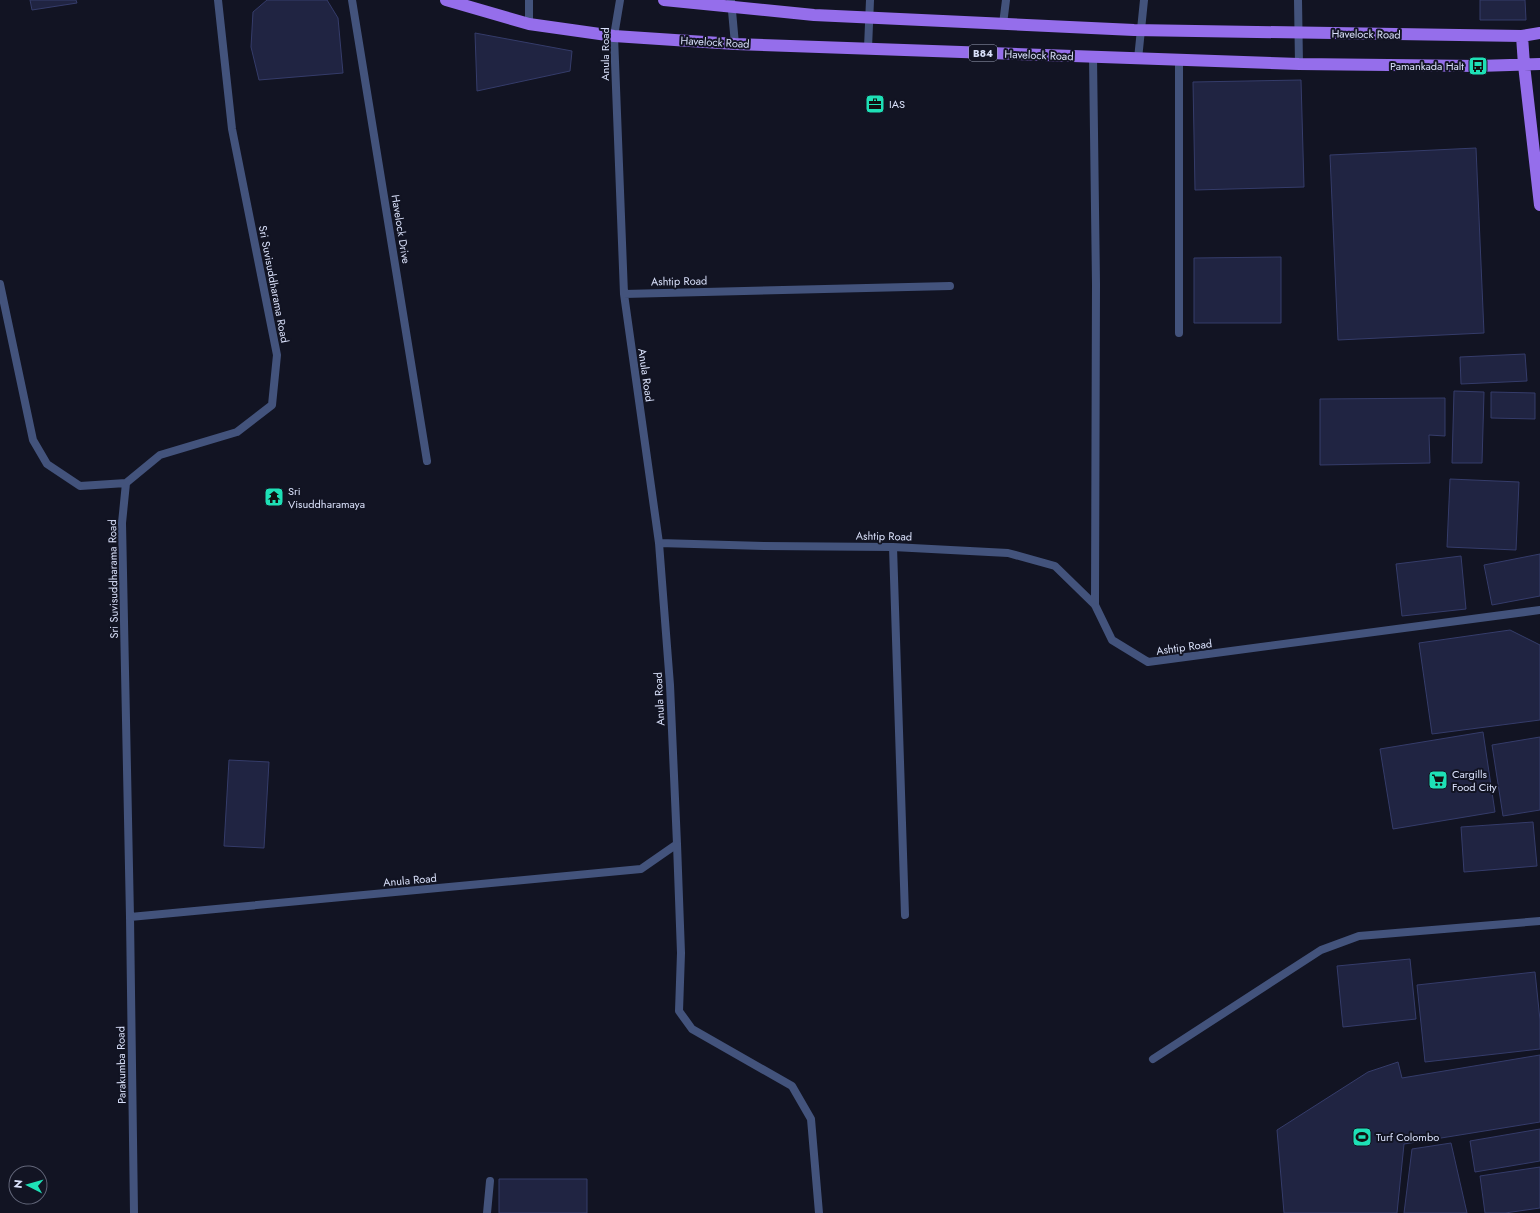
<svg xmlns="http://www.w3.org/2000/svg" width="1540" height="1213" viewBox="0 0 1540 1213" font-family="Jost,sans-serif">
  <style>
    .building { fill: #202442; stroke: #353c6a }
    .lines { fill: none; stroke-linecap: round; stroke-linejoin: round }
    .lane { stroke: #43537c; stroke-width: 8 }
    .street { stroke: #43537c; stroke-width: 8 }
    .primary { stroke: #956eeb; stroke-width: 12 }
    .labels { text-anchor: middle; stroke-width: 4; stroke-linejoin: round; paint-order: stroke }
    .shield { fill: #121423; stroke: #9da3ba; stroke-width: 1 }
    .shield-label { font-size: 10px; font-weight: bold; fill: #d9e0fa }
    .street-label { font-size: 11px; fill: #d9e0fa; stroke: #121423 }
    .poi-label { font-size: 11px; fill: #d9e0fa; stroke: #121423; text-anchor: start }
  </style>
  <rect width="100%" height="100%" fill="#121423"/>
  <!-- building -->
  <path class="building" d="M30 0H76L77 3 32 10Z
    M267 0H327L338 18 343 73 259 80 251 47 253 12Z
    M1480 0H1525L1526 20H1480Z
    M475 33 572 51 570 71 477 91Z
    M1301 80 1304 187 1195 190 1193 82Z
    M1476 148 1484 333 1338 340 1330 155Z
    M1281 257V323H1194V258Z
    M1525 354 1527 381 1461 384 1460 357Z
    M1454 391 1484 392 1482 463H1452Z
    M1491 392 1535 393V419L1491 418Z
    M1445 398V436L1429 435 1430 463 1320 465V399Z
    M1450 479 1519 482 1516 550 1447 547Z
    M1540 554V596L1492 605 1484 565Z
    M1461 556 1466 609 1402 616 1396 564Z
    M1510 630 1540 645V720L1432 734 1419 643Z
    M1483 732 1495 812 1393 829 1380 749Z
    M1540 737V810L1503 816 1492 745Z
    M229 760 269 762 264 848 224 846Z
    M1533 822 1537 866 1464 872 1461 827Z
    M1410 959 1416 1019 1343 1027 1337 966Z
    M1535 972 1540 1020V1049L1425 1062 1417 985Z
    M1540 1055V1122L1404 1144 1397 1213H1284L1277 1130 1368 1072 1398 1062 1402 1078Z
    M1540 1129V1161L1475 1172 1470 1141Z
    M1451 1143 1467 1213H1404L1412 1149Z
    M1540 1167V1208L1505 1213H1485L1480 1176Z
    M499 1179H587V1213H499Z"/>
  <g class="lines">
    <!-- lane -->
    <path class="lane" d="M1003 24 1006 0
      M1138 59 1144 0"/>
    <!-- street -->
    <path class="street" d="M352 0 427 461
      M731 0 735 44
      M1298 0 1299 64
      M529 24V0
      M868 48 870 0
      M1093 57 1096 284 1095 605
      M0 284 33 440 47 464 80 486 126 483
      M624 294 950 286
      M1179 333V59
      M659 543 764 546 893 547 1008 553 1055 566 1095 605 1112 640 1148 662 1540 610
      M893 547 905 915
      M677 844 681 953 679 1011 692 1029 792 1086 811 1119 819 1213
      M130 917 641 869 677 844 670 685 659 543 624 294 614 36 620 0
      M1153 1059 1321 950 1359 936 1540 921
      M134 1213 130 917 122 523 126 483 160 455 237 432 272 405 277 355 232 129 218 0
      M487 1213 490 1181"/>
    <!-- primary -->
    <path class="primary" d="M446 0 529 24 614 36 735 44 1299 64 1478 66 1540 64
      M664 0 814 15 1134 30 1522 36 1540 33
      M1522 36 1524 65 1540 205"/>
  </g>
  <!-- icons -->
  <defs>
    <g id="bus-square" transform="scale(1)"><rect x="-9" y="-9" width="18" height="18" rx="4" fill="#1ee0b6" stroke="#121423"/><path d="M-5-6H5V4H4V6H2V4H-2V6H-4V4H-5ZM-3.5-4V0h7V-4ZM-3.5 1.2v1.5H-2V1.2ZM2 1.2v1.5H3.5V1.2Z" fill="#111"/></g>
    <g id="office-square" transform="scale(1)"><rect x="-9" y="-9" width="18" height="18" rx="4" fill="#1ee0b6" stroke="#121423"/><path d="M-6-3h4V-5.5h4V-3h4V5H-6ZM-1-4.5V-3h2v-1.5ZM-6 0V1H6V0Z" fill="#111"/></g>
    <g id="temple-square" transform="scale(1)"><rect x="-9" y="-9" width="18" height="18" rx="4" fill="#1ee0b6" stroke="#121423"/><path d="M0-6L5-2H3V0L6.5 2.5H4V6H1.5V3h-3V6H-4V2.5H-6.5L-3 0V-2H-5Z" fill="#111"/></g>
    <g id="supermarket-square" transform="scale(1)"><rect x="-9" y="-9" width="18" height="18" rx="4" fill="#1ee0b6" stroke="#121423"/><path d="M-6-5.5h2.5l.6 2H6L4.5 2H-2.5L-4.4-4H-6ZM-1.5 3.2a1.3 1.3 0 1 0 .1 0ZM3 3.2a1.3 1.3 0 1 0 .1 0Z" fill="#111"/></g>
    <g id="stadium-square" transform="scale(1)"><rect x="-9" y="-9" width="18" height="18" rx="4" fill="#1ee0b6" stroke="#121423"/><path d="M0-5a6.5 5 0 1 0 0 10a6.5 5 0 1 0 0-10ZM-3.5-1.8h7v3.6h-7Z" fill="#111"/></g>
  </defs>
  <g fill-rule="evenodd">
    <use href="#bus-square" x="1478" y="66"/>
    <use href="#office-square" x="875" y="104"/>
    <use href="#temple-square" x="274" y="497"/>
    <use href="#supermarket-square" x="1438" y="780"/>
    <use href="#stadium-square" x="1362" y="1137"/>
  </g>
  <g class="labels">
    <!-- shield labels -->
    <rect class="shield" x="969" y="45" width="28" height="16" rx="3"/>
    <g class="shield-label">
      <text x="983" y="57">B84</text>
    </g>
    <!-- street labels -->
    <g class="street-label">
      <text transform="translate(1366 34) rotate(1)" y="4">Havelock Road</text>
      <text transform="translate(715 42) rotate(3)" y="4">Havelock Road</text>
      <text transform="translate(605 54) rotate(-90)" y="4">Anula Road</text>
      <text transform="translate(1039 55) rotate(2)" y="4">Havelock Road</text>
      <text transform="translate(401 229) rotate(81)" y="4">Havelock Drive</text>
      <text transform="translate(679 281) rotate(-1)" y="4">Ashtip Road</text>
      <text transform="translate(274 284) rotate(79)" y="4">Sri Suvisuddharama Road</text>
      <text transform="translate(646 375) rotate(82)" y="4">Anula Road</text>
      <text transform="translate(884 536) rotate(1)" y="4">Ashtip Road</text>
      <text transform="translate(113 579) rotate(-91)" y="4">Sri Suvisuddharama Road</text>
      <text transform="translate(1184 647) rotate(-8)" y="4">Ashtip Road</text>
      <text transform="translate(659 699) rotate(-93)" y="4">Anula Road</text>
      <text transform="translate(410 880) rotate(-5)" y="4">Anula Road</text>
      <text transform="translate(121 1065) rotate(-91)" y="4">Parakumba Road</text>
    </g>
    <!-- poi labels -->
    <g class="poi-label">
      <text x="1464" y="70" text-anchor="end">Pamankada Halt</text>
      <text x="889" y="108">IAS</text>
      <text x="288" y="495">Sri<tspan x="288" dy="13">Visuddharamaya</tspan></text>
      <text x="1452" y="778">Cargills<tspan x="1452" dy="13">Food City</tspan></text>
      <text x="1376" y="1141">Turf Colombo</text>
    </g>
  </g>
  <!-- north arrow -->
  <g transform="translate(28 1185) rotate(276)"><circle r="19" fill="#121423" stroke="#626679"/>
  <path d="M0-3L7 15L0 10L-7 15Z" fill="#1ee0b6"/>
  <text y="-6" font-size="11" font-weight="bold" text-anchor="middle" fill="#d9e0fa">N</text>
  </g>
</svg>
